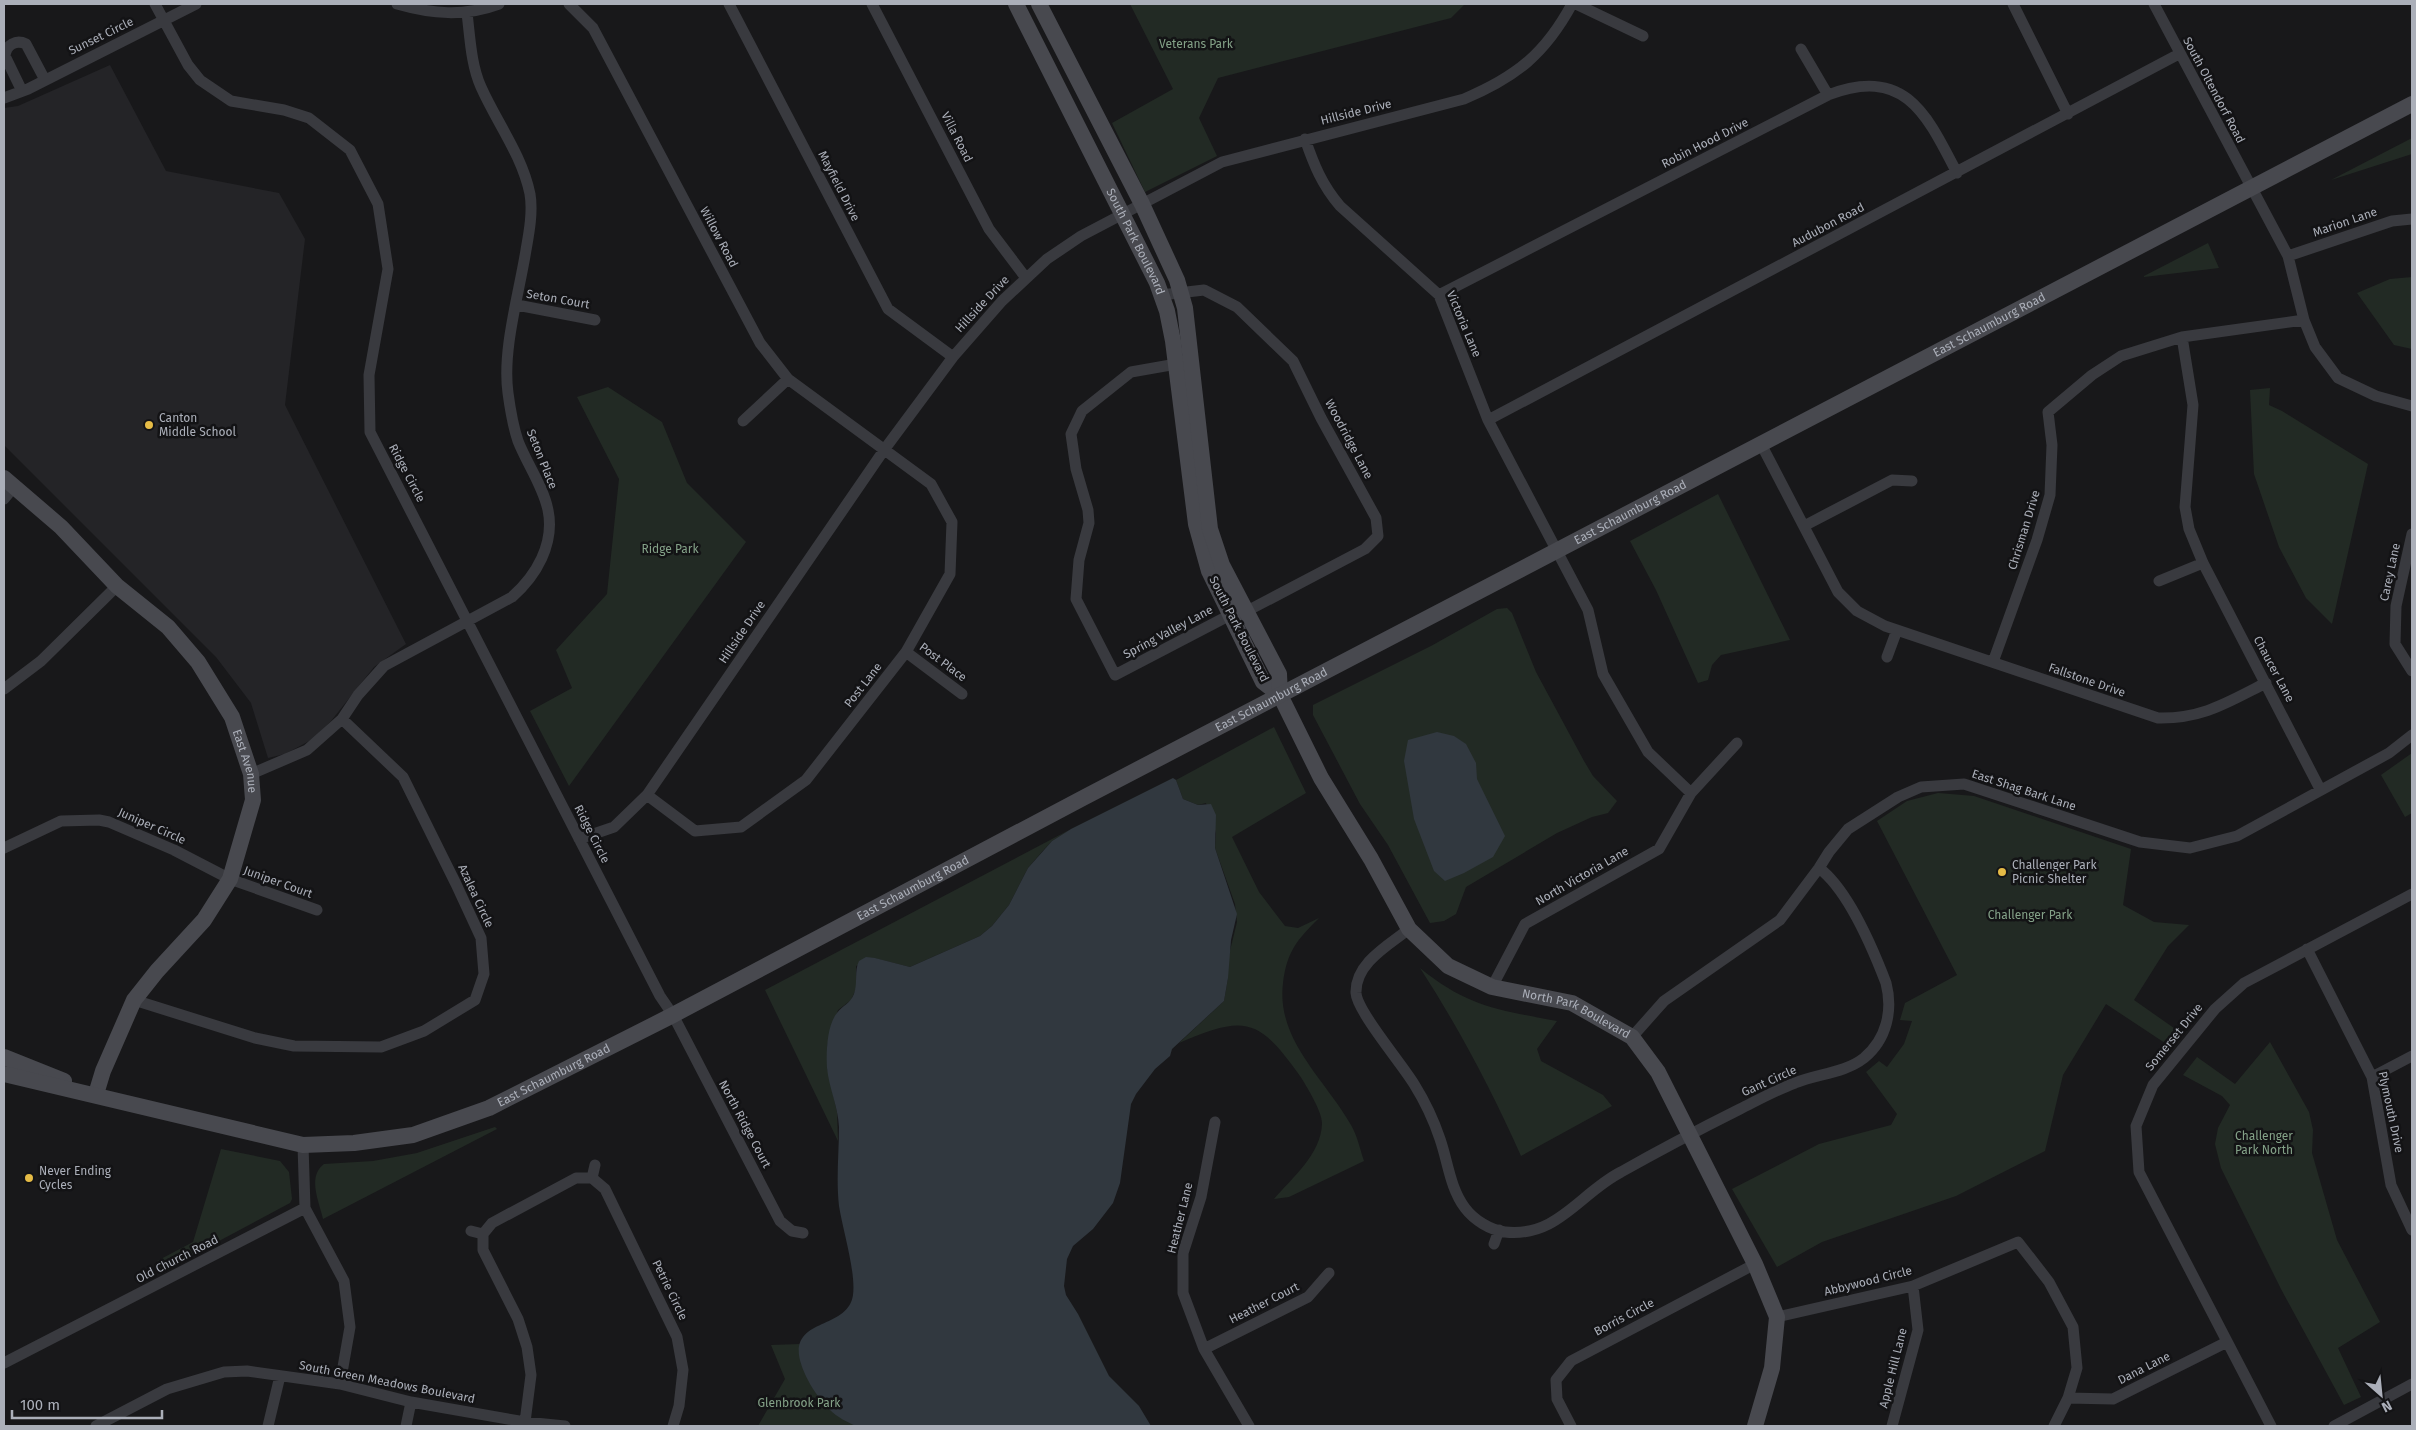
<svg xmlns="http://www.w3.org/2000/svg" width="2416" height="1430" viewBox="0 0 2416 1430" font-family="'Fira Sans',sans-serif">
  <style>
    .built { fill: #242427 }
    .green { fill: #222a24 }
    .water { fill: #31383f }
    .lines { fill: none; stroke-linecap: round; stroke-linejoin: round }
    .street { stroke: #393a3f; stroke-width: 11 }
    .secondary { stroke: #48494f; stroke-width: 16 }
    .poi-dot { fill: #e5bb46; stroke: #131315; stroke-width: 2 }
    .labels { text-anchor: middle; stroke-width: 5; stroke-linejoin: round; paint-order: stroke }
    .street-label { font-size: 12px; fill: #abafb9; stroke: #131315 }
    .park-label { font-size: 12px; fill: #84a288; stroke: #131315 }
    .poi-label { font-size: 12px; fill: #abafb9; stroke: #131315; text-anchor: start }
  </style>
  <rect width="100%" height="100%" fill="#18181a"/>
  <!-- built -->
  <path class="built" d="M110 65 166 171 279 193 305 239 285 405 406 644 374 667 331 721 313 739 285 754 268 758 251 703 216 657 4 445V108L18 106Z"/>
  <!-- green -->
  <path class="green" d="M1130 4H1465L1451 18 1218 78 1199 118 1217 156 1145 192 1112 123 1173 89Z
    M2412 138V154L2331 180Z
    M2208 243 2219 268 2144 277V276Z
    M2412 277V349L2394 345 2357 293 2390 279Z
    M608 387 662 422 687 483 746 542 569 786 530 711 572 688 556 650 607 594 619 479 577 397Z
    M2270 388 2269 405 2282 411 2368 464 2332 624 2306 598 2279 547 2254 474 2250 390Z
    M1718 494 1790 640 1721 655 1712 665 1708 680 1698 683 1656 590 1630 541Z
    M1507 608 1512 613 1536 672 1584 761 1593 776 1617 801 1608 813 1592 817 1557 833 1466 887 1456 914 1444 921 1430 923 1388 845 1360 804 1313 715V705L1431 646 1497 609Z
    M1274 727 1306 793 1232 837 1259 892 1285 926 1298 928 1319 918C1297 940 1287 951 1283 983 1276 1040 1325 1079 1351 1125 1357 1135 1360 1149 1364 1161L1289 1197 1274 1199C1292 1178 1321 1154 1322 1124 1323 1113 1306 1085 1300 1076 1258 1017 1245 1015 1179 1043L1224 1001 1228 978V959L1237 922 1235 904 1215 848 1216 833 1206 803 1198 805 1183 799 1176 780Z
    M2412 753V813L2405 817 2381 775Z
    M1938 793 1974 796 2131 849 2123 905 2154 922 2189 925 2168 946 2134 1000 2181 1033 2171 1047 2106 1004 2063 1075 2045 1151 1956 1196 1822 1242 1777 1267 1732 1189 1819 1144 1891 1125 1897 1114 1866 1072 1879 1061 1887 1067 1904 1044 1912 1021 1900 1020 1905 1003 1957 975 1877 821 1907 801Z
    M1071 829 1052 841 1040 854 1028 868 1009 905 992 926 980 936 910 967 874 958 856 966V989L851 1000 838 1010 827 1046V1067L837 1112 838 1141 765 990Z
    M1420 968C1468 1007 1498 1010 1557 1021L1537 1049 1541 1061 1603 1095 1612 1106 1521 1156C1492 1091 1459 1028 1420 968Z
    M2270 1042 2309 1112 2313 1130 2312 1153 2337 1240 2380 1322 2338 1348 2361 1397 2344 1405 2281 1289 2221 1168 2215 1144 2218 1128 2230 1105 2222 1096 2183 1075 2197 1057 2235 1084Z
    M495 1127 497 1129 323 1219C319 1201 307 1177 324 1164L373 1161 417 1153Z
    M221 1149 280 1161 289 1172 292 1199 290 1203 161 1272 157 1261 193 1242Z
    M800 1344 801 1364 856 1426H758L785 1379 771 1345Z"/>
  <!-- water -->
  <path class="water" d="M1437 732 1454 736 1466 744 1476 763 1477 779 1505 836 1493 857 1464 873 1445 881 1434 871 1414 819 1404 761 1408 740Z
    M1173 778 1176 780 1183 799 1198 805 1211 804 1216 815 1215 848 1237 914 1231 940 1228 978 1224 1001 1172 1049 1170 1056 1155 1069 1136 1094 1131 1104 1120 1183 1113 1203 1093 1229 1073 1246 1067 1259 1064 1286 1066 1295 1078 1314 1109 1376 1139 1406 1151 1426H856C847 1422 837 1417 830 1410 817 1398 801 1372 799 1355 795 1318 848 1329 853 1295 856 1272 843 1231 839 1206 836 1179 839 1153 839 1127 838 1106 829 1088 827 1068 826 1052 827 1025 837 1013 843 1005 850 1004 854 994 858 983 854 971 859 961L866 957 875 958 910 967 980 936 992 926 1009 905 1028 868 1052 841 1071 829Z"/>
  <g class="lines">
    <!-- street -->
    <path class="street" d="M155 4 188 65 200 80 231 101 284 110 309 118 350 150 378 204 388 269 369 375 370 432 660 996 673 1015 780 1221 792 1231 803 1233
      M397 4C432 14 464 17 499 4
      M569 4 593 28 760 343 788 379 931 484 952 522 950 574 906 652 806 780 741 827 695 831 647 795
      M729 4 888 309 953 357
      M872 4 989 229 1026 278
      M1576 4 1643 36
      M2013 4 2068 114
      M2154 4 2288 256 2304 320 2315 347 2338 378 2376 396 2412 406
      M1801 49 1828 95
      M22 91 5 56C6 45 16 39 26 44L45 80
      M4 98 28 89 196 4
      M1305 139C1314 165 1322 185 1340 206L1439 295 1488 420 1588 610 1603 674 1648 752 1691 793
      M2288 256 2392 221 2412 219
      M1161 295 1204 290 1237 307 1293 361 1321 418 1376 518 1378 536 1365 549 1247 611 1230 615 1115 675 1076 599 1079 560 1089 523 1088 510 1076 469 1071 434 1082 411 1131 372 1182 363
      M1439 295 1828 95C1905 65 1927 115 1957 173
      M517 305 595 320
      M2182 337 2193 405 2185 507 2189 529 2203 563 2320 789
      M1488 420 2179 54
      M743 421 788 379
      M1761 444 1838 592 1857 611 1885 626 2158 718C2203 719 2228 702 2266 683
      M4 499 13 488
      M1804 526 1892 480 1912 481
      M2412 534 2396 606 2395 644 2412 671
      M2159 581 2203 563
      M906 652 962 694
      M1887 657 1897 630
      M1993 662 2037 540 2050 495 2052 445 2048 412 2092 375 2121 356 2182 337 2304 320
      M4 689 41 661 117 586
      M251 774 307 750 342 719 358 695 384 666 512 597C536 576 555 544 548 510 543 486 527 464 518 441 513 426 510 408 508 393 502 350 519 294 526 250 529 233 533 212 530 194 522 155 497 123 481 87 471 65 470 37 467 13
      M579 839 614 827 647 795 884 450 953 357 1002 301 1047 259 1081 236 1222 162 1464 99C1516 77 1545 54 1572 4
      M4 848 61 821 99 820 109 822 174 850 230 879 317 910
      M1409 929C1389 945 1355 963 1356 993 1357 1011 1402 1064 1414 1084 1424 1100 1434 1121 1440 1139 1448 1162 1450 1188 1465 1208 1474 1220 1490 1230 1505 1232 1557 1238 1580 1193 1621 1172 1660 1150 1700 1129 1740 1109 1758 1100 1776 1090 1795 1083 1817 1074 1845 1073 1864 1058 1887 1039 1893 1010 1886 983 1873 949 1848 890 1819 868
      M2307 949 2372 1077 2391 1185 2412 1230
      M1492 987 1525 924 1659 849 1691 793 1737 743
      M134 1000 255 1038 294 1046 381 1047 424 1031 475 1000 484 974 481 938 456 884 403 777 342 719
      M1632 1037 1664 1001 1780 920 1819 868 1829 852 1848 829 1898 797 1921 787 1964 784 2140 842 2190 848 2237 836 2389 753 2412 735
      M2372 1077 2412 1056
      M1215 1122 1201 1197 1183 1253V1293L1204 1349 1249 1426
      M592 1178 595 1165
      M305 1208 344 1281 350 1327 340 1384
      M471 1231 483 1234
      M1494 1244 1499 1230
      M1777 1317 1913 1286 2018 1242 2049 1282 2073 1327 2077 1368 2068 1398 2054 1426
      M1204 1349 1308 1297 1329 1273
      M4 1363 305 1208 303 1145
      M2068 1398 2113 1399 2227 1342
      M525 1422 531 1375 527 1347 518 1319 483 1250V1234L492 1223 576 1178H592L605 1189 677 1337 683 1370 679 1406 673 1426
      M96 1426 167 1389 224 1372 247 1371 340 1384 411 1402 525 1422 565 1426
      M268 1426 280 1376
      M406 1426 411 1402
      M1571 1426 1557 1399 1556 1380 1571 1361 1755 1264
      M1892 1426 1918 1330 1913 1286
      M2271 1426 2139 1172 2136 1126 2153 1085 2215 1009 2244 983 2412 894
      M2334 1426 2412 1384"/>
    <!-- secondary -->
    <g class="secondary">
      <path id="s1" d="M1016 4 1157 283 1167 311 1173 341 1196 524 1209 571 1263 682 1280 695 1321 778 1371 859 1409 929 1448 966 1492 987 1572 1003 1632 1037 1658 1072 1755 1264 1777 1317 1772 1368 1755 1426"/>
      <path d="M1039 4 1142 204 1177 280 1185 308 1210 529 1222 565 1279 674 1280 695"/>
      <path id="s2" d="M4 478 61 527 117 586 168 627 198 662 232 717 251 774 253 800 230 879 204 920 157 971 134 1000 103 1071 96 1094"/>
      <path d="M4 1057 64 1081"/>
      <path id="s3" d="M4 1074 303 1145 354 1143 413 1135 489 1108 673 1015 1083 798 2412 104"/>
    </g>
  </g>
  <!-- markers -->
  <g class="poi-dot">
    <circle cx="149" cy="425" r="5"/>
    <circle cx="2002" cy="872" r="5"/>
    <circle cx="29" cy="1178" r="5"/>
  </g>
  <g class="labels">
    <!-- street labels -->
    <g class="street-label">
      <text transform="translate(101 36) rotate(-26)" y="4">Sunset Circle</text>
      <text transform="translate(2214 90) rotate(62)" y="4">South Oltendorf Road</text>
      <text transform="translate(1356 112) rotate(-14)" y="4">Hillside Drive</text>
      <text transform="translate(957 137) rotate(63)" y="4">Villa Road</text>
      <text transform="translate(1705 143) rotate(-27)" y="4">Robin Hood Drive</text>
      <text transform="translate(839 186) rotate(63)" y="4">Mayfield Drive</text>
      <text transform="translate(2345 222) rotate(-19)" y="4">Marion Lane</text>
      <text transform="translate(1828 225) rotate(-28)" y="4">Audubon Road</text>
      <text transform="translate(719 237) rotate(62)" y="4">Willow Road</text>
      <text dy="4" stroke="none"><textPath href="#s1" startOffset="266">South Park Boulevard</textPath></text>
      <text transform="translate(558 299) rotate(10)" y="4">Seton Court</text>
      <text transform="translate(982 304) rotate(-47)" y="4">Hillside Drive</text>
      <text transform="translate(1464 324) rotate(67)" y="4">Victoria Lane</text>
      <text dy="4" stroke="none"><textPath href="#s3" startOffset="2191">East Schaumburg Road</textPath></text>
      <text transform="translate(1349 439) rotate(62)" y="4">Woodridge Lane</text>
      <text transform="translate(542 459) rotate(68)" y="4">Seton Place</text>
      <text transform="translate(407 473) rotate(62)" y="4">Ridge Circle</text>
      <text dy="4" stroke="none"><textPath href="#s3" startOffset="1786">East Schaumburg Road</textPath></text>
      <text transform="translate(2024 530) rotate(-73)" y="4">Chrisman Drive</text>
      <text transform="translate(2390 572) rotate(-78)" y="4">Carey Lane</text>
      <text transform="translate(1239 629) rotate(63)" y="4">South Park Boulevard</text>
      <text transform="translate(742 632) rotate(-56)" y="4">Hillside Drive</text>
      <text transform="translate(1168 632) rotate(-28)" y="4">Spring Valley Lane</text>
      <text transform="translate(943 662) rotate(37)" y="4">Post Place</text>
      <text transform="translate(2274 669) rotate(62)" y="4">Chaucer Lane</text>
      <text transform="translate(2087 680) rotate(19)" y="4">Fallstone Drive</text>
      <text transform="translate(863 685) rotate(-52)" y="4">Post Lane</text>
      <text dy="4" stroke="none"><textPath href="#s3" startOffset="1381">East Schaumburg Road</textPath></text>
      <text dy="4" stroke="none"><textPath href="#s2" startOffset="379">East Avenue</textPath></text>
      <text transform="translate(2024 790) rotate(18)" y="4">East Shag Bark Lane</text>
      <text transform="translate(152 826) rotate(24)" y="4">Juniper Circle</text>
      <text transform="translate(592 834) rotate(63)" y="4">Ridge Circle</text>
      <text transform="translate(1582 876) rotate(-30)" y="4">North Victoria Lane</text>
      <text transform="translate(278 882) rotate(20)" y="4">Juniper Court</text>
      <text dy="4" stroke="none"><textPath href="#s3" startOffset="976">East Schaumburg Road</textPath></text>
      <text transform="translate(476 896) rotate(65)" y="4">Azalea Circle</text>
      <text dy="4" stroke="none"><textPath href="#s1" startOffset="1210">North Park Boulevard</textPath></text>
      <text transform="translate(2174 1037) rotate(-51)" y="4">Somerset Drive</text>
      <text dy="4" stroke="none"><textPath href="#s3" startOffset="571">East Schaumburg Road</textPath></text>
      <text transform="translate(1769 1081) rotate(-24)" y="4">Gant Circle</text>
      <text transform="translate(2391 1112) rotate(78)" y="4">Plymouth Drive</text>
      <text transform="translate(745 1124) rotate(62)" y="4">North Ridge Court</text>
      <text transform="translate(1180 1218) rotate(-76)" y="4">Heather Lane</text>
      <text transform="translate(177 1259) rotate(-27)" y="4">Old Church Road</text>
      <text transform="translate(1868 1281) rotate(-14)" y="4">Abbywood Circle</text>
      <text transform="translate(670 1290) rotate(64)" y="4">Petrie Circle</text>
      <text transform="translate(1264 1303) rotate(-27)" y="4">Heather Court</text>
      <text transform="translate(1624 1317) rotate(-28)" y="4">Borris Circle</text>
      <text transform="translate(1893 1368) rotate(-76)" y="4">Apple Hill Lane</text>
      <text transform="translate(2144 1368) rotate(-27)" y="4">Dana Lane</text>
      <text transform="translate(387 1382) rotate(11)" y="4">South Green Meadows Boulevard</text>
    </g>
    <!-- park labels -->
    <g class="park-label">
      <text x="1196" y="48">Veterans Park</text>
      <text x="670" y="553">Ridge Park</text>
      <text x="2030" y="919">Challenger Park</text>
      <text x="2264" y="1140">Challenger<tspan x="2264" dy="14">Park North</tspan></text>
      <text x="799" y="1407">Glenbrook Park</text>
    </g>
    <!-- poi labels -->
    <g class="poi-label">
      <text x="159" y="422">Canton<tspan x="159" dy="14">Middle School</tspan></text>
      <text x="2012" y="869">Challenger Park<tspan x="2012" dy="14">Picnic Shelter</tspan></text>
      <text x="39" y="1175">Never Ending<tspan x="39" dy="14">Cycles</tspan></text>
    </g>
  </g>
  <!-- border -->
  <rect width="2416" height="1430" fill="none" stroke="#abafb9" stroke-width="10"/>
  <!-- north arrow -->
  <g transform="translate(2381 1395) rotate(153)" stroke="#131315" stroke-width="4" paint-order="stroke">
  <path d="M0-4L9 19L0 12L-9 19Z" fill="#abafb9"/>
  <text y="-8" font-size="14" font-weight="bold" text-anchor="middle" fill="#abafb9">N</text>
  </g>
  <!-- scale -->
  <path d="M12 1410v8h150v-8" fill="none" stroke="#abafb9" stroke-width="2.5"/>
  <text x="20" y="1410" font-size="15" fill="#abafb9" stroke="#131315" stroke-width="4" paint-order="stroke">100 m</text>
</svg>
